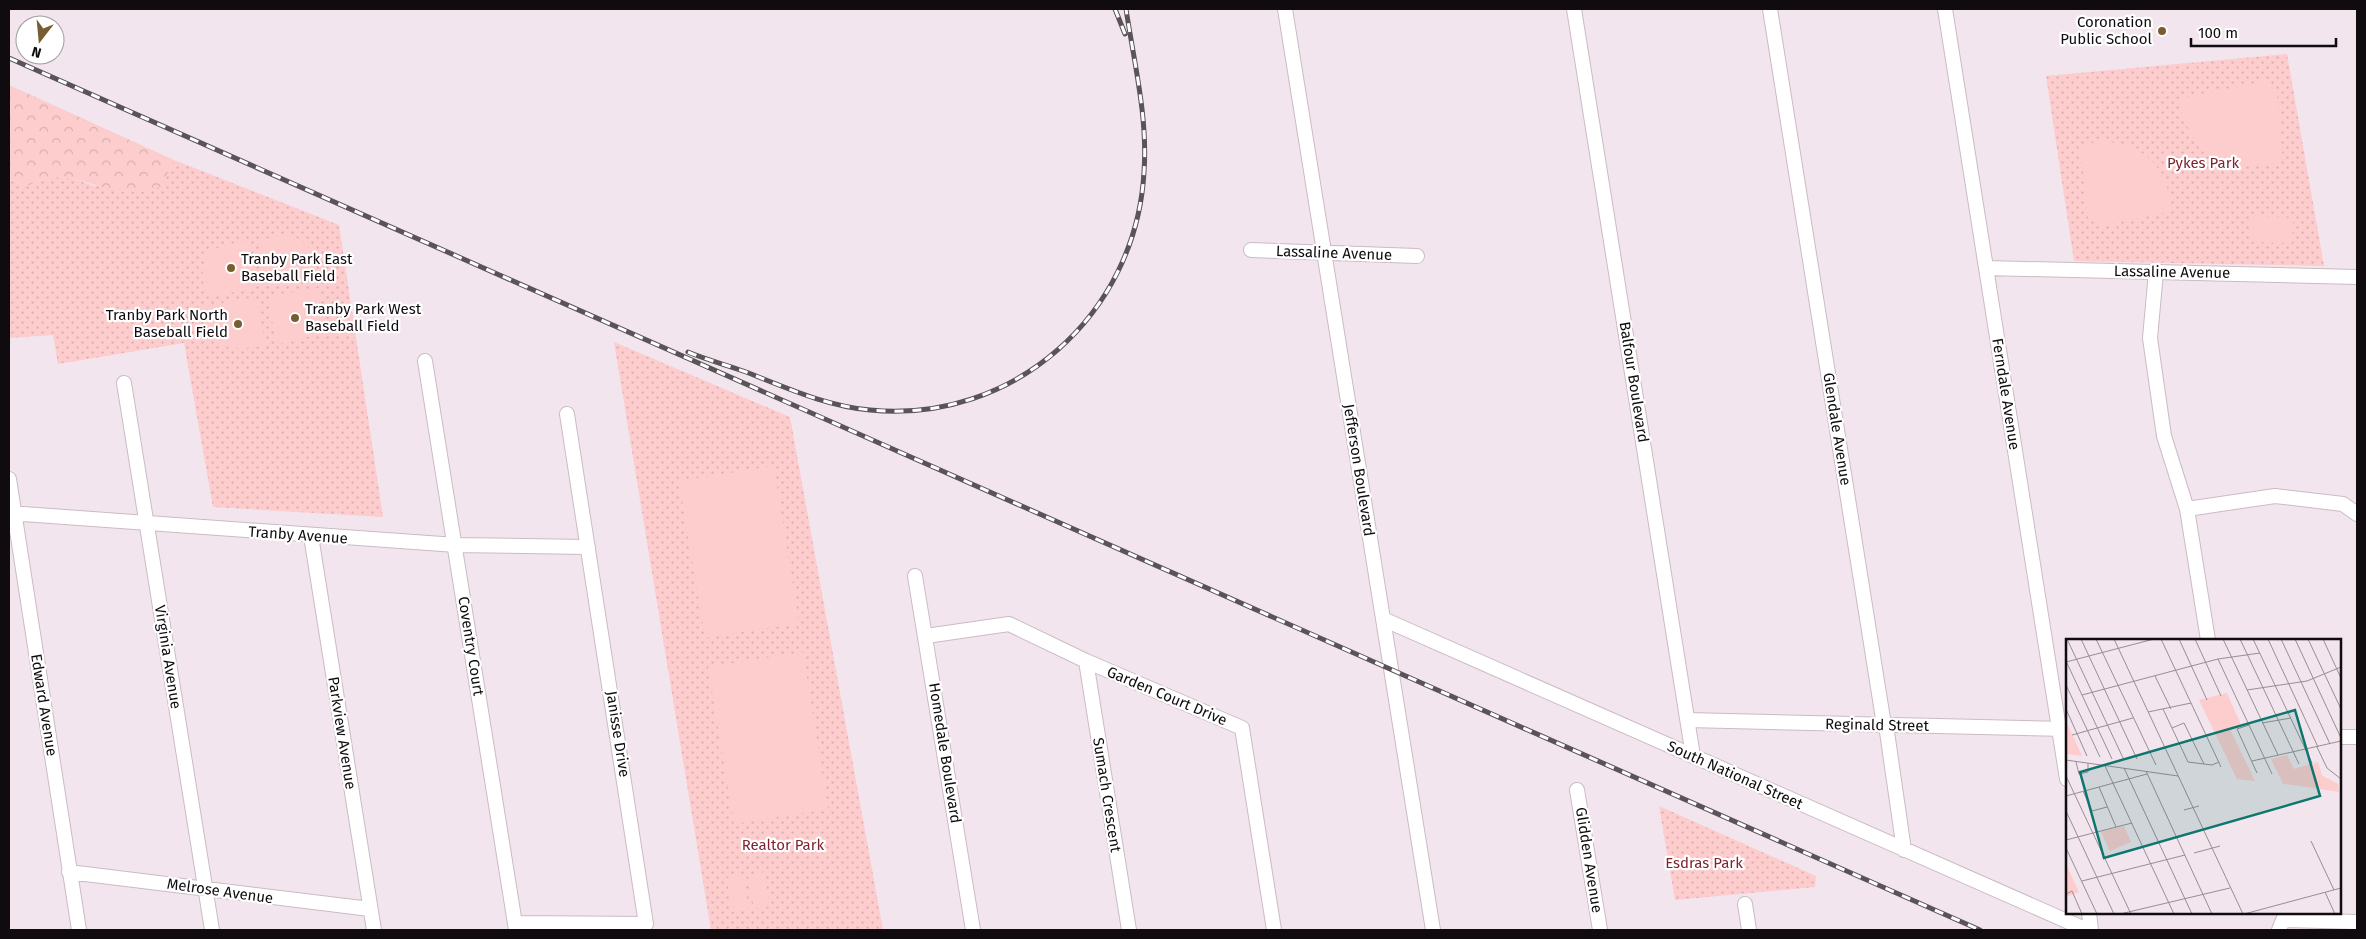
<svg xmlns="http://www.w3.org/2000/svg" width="2366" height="939" viewBox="0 0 2366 939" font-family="'Fira Sans',sans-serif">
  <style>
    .grass { fill: url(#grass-dots) }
    .forest { fill: url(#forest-crowns) }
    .pitch { fill: #fdcccd }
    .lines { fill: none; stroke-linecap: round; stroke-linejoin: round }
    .minor-casing { stroke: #c9bcc5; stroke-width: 16 }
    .minor { stroke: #fff; stroke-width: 14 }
    .rail-casing { stroke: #5a5358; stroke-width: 5 }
    .rail { stroke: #fff; stroke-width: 3; stroke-dasharray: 9; stroke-linecap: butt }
    .poi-dot { fill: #775d2f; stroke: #fff; stroke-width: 2 }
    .labels { text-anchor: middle; stroke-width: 4.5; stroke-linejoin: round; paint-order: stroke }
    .poi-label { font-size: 15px; fill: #0f0b0e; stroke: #fff; text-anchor: end }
    .park-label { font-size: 15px; fill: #7f232e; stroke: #fff }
    .street-label { font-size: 15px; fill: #0f0b0e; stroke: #fff }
    .inset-road { fill: none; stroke: #978e94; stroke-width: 1 }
    .view { fill: #0f766e; fill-opacity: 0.15; stroke: #0f766e; stroke-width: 2.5 }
    .inset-edge { fill: none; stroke: #0f0b0e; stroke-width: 2.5 }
  </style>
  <defs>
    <pattern id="grass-dots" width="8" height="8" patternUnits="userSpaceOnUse" patternTransform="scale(1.25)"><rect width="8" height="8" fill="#fdcccd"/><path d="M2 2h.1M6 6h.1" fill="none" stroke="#d8aeaf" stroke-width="1.8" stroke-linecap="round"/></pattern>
    <pattern id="forest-crowns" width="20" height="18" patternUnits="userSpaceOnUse" patternTransform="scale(1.25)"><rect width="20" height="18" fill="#fdcccd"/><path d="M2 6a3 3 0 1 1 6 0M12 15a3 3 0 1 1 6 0" fill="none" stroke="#d8aeaf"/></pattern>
  </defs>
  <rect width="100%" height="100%" fill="#f2e5ee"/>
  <!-- grass -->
  <path class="grass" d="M2287 54 2324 266 2074 261 2046 76Z
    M174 160 339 225 383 517 213 507 184 343 58 364 53 335 9 338V180L29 185 53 177 72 178 94 186H162Z
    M614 342 790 417 883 930H711Z
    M1659 806 1816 876 1815 887 1675 900Z"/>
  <!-- forest -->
  <path class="forest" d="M9 85 174 160 162 186 143 192H119L72 178 53 177 29 185 9 180Z"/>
  <!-- pitch -->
  <path class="pitch" d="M2265 81 2277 90 2283 161C2226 177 2191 156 2178 99Z
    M2102 141C2147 146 2167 166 2172 211L2101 226 2088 218 2080 145Z
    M2251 216 2293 218 2292 243 2251 242Z
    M285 235C311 239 315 256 319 279L273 286 266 282 259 240Z
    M248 241 255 283 251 289 205 297C198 253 206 247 248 241Z
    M319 288C326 332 319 338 276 344L269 302 274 295Z
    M251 298 258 303 265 345C223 353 214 349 206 306Z
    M774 466 799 623 705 638 679 481Z
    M803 652 828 809 734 824 708 667Z
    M764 872 770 906 754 909 748 875Z
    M743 875 749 910 732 912 727 878Z"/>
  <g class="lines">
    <!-- minor casing -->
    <g class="minor-casing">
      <path id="minor" d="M1285 9 1433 930
        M1574 9 1693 756
        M1770 9 1884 725 1887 732 1904 850
        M1945 9 2067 779
        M1251 250 1417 256
        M1986 268 2357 277
        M2156 272 2150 338 2164 436 2187 509 2208 640
        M425 361 516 930
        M124 383 212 930
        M9 479 79 930
        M2187 509 2275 496 2343 504 2357 514
        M9 513 456 545 588 547
        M311 536 374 930
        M915 576 973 930
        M1383 619 2087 930
        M926 636 1009 624 1086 661 1242 728 1274 930
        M1086 661 1129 930
        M1688 720 2067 729
        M2340 737H2357
        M1577 790 1600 930
        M69 872 370 909
        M1745 904 1749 930
        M2089 913 2091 930
        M515 923 646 924 567 414
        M2279 930 2283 920 2357 922"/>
    </g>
    <!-- minor -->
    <use href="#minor" class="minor"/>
    <!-- rail casing -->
    <g class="rail-casing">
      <path id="rail" d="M1115 9 1125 34
        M9 58 1980 930
        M688 352C707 360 727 365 746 372 787 388 826 406 870 410 1013 424 1136 315 1144 172 1148 118 1134 62 1126 9"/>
    </g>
    <!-- rail -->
    <use href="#rail" class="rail"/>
  </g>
  <!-- markers -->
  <g class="poi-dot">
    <circle cx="2162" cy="31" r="5"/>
    <circle cx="231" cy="268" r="5"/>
    <circle cx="295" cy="318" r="5"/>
    <circle cx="238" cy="324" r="5"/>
  </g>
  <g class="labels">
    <!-- poi labels -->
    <g class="poi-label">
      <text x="2152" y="27">Coronation<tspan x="2152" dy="17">Public School</tspan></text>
      <text x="241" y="264" text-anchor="start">Tranby Park East<tspan x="241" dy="17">Baseball Field</tspan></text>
      <text x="305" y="314" text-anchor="start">Tranby Park West<tspan x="305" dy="17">Baseball Field</tspan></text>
      <text x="228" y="320">Tranby Park North<tspan x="228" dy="17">Baseball Field</tspan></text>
    </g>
    <!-- park labels -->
    <g class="park-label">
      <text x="2203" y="168">Pykes Park</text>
      <text x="783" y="850">Realtor Park</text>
      <text x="1704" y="868">Esdras Park</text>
    </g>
    <!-- street labels -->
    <g class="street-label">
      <text transform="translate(1334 253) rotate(2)" y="5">Lassaline Avenue</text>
      <text transform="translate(2172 272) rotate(1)" y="5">Lassaline Avenue</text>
      <text transform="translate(1634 382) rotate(81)" y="5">Balfour Boulevard</text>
      <text transform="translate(2006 394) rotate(81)" y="5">Ferndale Avenue</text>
      <text transform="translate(1837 429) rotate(81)" y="5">Glendale Avenue</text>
      <text transform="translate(1359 470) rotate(81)" y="5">Jefferson Boulevard</text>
      <text transform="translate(298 535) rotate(4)" y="5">Tranby Avenue</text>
      <text transform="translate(471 646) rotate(81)" y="5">Coventry Court</text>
      <text transform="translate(168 657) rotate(81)" y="5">Virginia Avenue</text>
      <text transform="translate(1167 696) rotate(23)" y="5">Garden Court Drive</text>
      <text transform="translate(44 705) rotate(81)" y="5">Edward Avenue</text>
      <text transform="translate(1877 725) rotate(1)" y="5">Reginald Street</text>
      <text transform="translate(342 733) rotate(81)" y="5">Parkview Avenue</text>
      <text transform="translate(618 734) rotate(81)" y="5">Janisse Drive</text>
      <text transform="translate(945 753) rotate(81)" y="5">Homedale Boulevard</text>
      <text transform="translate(1735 775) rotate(24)" y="5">South National Street</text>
      <text transform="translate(1107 795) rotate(81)" y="5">Sumach Crescent</text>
      <text transform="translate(1589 860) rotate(81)" y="5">Glidden Avenue</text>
      <text transform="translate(220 891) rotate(8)" y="5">Melrose Avenue</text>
    </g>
  </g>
  <!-- overview -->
  <g transform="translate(2066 639)">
    <rect width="275" height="275" fill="#f2e5ee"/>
    <path d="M161 54 176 88 164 90 189 142 171 140 133 61ZM0 82 16 117 0 115ZM221 116 228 130 252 123 257 139 238 143 234 147 217 145 205 120ZM58 187 65 203 44 212 35 193ZM0 225 13 253 0 258Z" fill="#fdcccd"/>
    <path d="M257 137 272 145 273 153 234 147 236 143Z" fill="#fdcccd"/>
    <path d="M162 62 164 74 151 70 148 64ZM154 75 159 80V77H168L172 84 149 88 146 76ZM158 110a7 7 0 1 1 14 0a7 7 0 1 1-14 0ZM165 126a7 7 0 1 1 14 0a7 7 0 1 1-14 0Z" fill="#fdcccd"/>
    <path class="inset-road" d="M1 0 58 121M15 0 71 120M30 0 90 126M48 0 177 275M95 0 155 128M113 0 141 61M129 0 155 57M157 0 212 116M174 0 233 125M187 0 246 124M202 0 252 108M215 0 264 105M229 0 275 99M242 0 275 70M257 0 275 39M152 20 206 135M0 22 46 120M0 23 88 0M89 37 105 70M0 46 34 118M181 51 241 42 275 28M16 56 152 20 194 14M0 70 21 117M97 70 122 123 146 126 153 123M82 73 125 64M196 84 225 79M183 86 171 90 191 134M106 89 118 84 138 125M6 96 67 79M251 108 261 129 275 140M0 121 112 137M186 122 275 102M10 123 13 135 22 133V124M39 127 108 275M58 129 126 275M80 132 146 275M0 137 65 275M33 148 50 188M17 152 26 172 41 168M0 157 81 135M118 171 133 167M0 172 48 275M0 201 66 184M245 202 268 251M0 209 31 275M128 214 154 207M16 242 119 216M259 253 269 275M0 255 6 252 16 275M54 275 164 249M178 275 275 249"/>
    <path class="view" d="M229 71 254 157 38 219 14 133Z"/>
    <rect width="275" height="275" class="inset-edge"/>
  </g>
  <!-- border -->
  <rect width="2366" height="939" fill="none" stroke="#0f0b0e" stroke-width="20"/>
  <!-- north arrow -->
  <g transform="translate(40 40) rotate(196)"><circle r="24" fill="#ffffff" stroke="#9f9d9f"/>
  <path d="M0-4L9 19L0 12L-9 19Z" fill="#775d2f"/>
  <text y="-8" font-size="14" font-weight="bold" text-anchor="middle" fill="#0f0b0e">N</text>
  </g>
  <!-- scale -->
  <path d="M2191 38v8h145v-8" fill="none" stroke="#0f0b0e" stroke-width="2.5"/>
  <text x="2198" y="38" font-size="15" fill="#0f0b0e" stroke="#ffffff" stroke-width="4" paint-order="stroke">100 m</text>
</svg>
